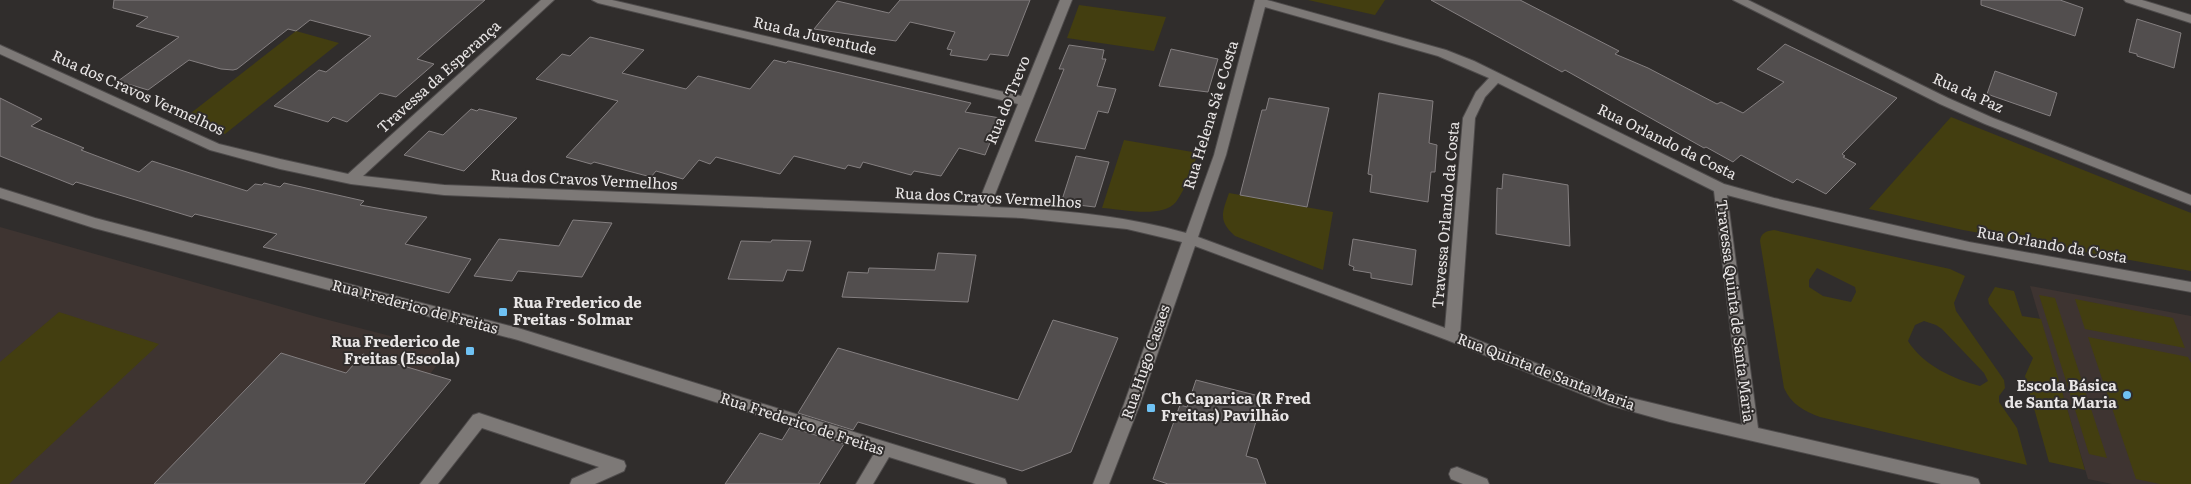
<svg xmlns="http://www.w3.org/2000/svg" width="2191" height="484" viewBox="0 0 2191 484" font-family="Literata,serif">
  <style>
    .built { fill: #3e3431 }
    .green { fill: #433e10; fill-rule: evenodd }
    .building { fill: #524e4e; stroke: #847f80 }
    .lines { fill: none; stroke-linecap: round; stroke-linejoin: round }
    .service-casing { stroke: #4e4b4b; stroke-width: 2 }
    .minor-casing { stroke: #4e4b4b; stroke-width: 2 }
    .service { fill: #7d7977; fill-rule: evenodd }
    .minor { fill: #7d7977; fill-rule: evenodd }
    .poi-dot { fill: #6fc2f4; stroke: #302d2c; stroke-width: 2 }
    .labels { text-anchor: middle; stroke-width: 4; stroke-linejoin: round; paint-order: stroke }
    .street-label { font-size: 15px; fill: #e9e6e6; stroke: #302d2c }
    .poi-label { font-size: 15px; font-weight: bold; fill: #e9e6e6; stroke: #302d2c; text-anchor: start }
  </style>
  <rect width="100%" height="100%" fill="#302d2c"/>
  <!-- built -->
  <path class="built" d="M0 227 317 317 448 351 430 374 363 354 346 373 281 353 154 484H0Z
    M2030 286 2191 316V484H2112L2088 479Z"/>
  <!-- green -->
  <path class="green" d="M1308 0H1385L1375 15Z
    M1079 5 1166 17 1154 51 1067 38Z
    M296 31 339 43 225 134 182 120Z
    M1951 117 2191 213V271L1963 230 1869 209Z
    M1124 140 1198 153C1192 169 1186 188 1176 202 1162 219 1121 209 1102 208Z
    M1229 193 1333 212 1323 270 1235 236C1218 221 1222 213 1229 193Z
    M1774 230 1950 269 1965 276 1954 303 1956 311 2004 380 2005 388 1999 396V402L2017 428 2027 465 1820 417C1804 411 1791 404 1784 388L1760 241C1761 233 1766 231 1774 230ZM1817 268 1855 287 1856 292 1851 302 1823 296 1809 287V280ZM1924 321 1936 325 1942 329 1984 373 1988 381 1980 386C1953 379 1923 365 1908 341L1915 325Z
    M1995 287 2014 291 2022 316 2041 319 2085 470 2049 462 2025 376 2033 358 1989 304 1988 299Z
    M2039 295 2055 298 2107 458 2089 454Z
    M2075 299 2173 318 2185 348 2085 329Z
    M59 312 159 344 9 484H0V362Z
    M2088 337 2188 357 2191 363V484H2160L2136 479Z"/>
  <!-- building -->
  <path class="building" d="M114 0H485L417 59 434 64 396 97 380 93 347 122 333 117 328 122 274 106 319 70 326 72 371 36 310 20 296 31 288 29 237 69 233 70 221 69 189 60 148 90 118 81 179 37 136 26 148 17 113 8Z
    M900 0H1030L1008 56 990 54 987 60H984L950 55 952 50 947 49 955 32 910 22 896 41 814 29 837 1 889 13Z
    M1431 0H1520L1619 51 1615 54 1648 68 1717 104 1721 102 1743 113 1784 82 1757 69 1785 44 1897 98 1842 154 1845 156 1843 157 1856 164 1826 194 1797 179 1793 183 1741 155 1733 162 1706 147 1704 148 1565 70 1562 72Z
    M1981 0H2060L2083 8 2075 36 1981 5Z
    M2137 19 2181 33 2174 68 2137 56V54L2129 52Z
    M590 37 644 50 622 73 686 89 698 76 750 89 774 60 786 63 788 61 971 103 965 112 1000 118 985 155 959 148 941 176 914 171 911 175 863 162 860 168 848 165 845 169 794 156 780 174 716 157 710 164 699 160 683 179 656 171 651 177 594 162 591 164 566 157 618 101 536 79 562 54 570 56Z
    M1069 45 1104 50 1102 59H1106L1097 86 1116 89 1108 113 1098 111 1085 149 1035 141 1064 69H1059Z
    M1171 49 1218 59 1208 92 1159 86Z
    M1995 71 2057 93 2050 116 1987 94Z
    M1379 93 1433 101 1429 143 1437 145 1435 172H1431L1428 202 1370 192 1372 175 1368 174Z
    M0 98 42 119 31 126 84 148 81 150 139 172 152 161 247 191 255 184 262 185 264 183 280 187 284 183 364 201 360 205 427 217 405 244 471 259 449 293 263 247 277 234 195 214 192 217 76 182 73 185 0 156Z
    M1269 98 1329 108 1307 207 1240 195 1262 110H1266Z
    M471 109 477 111 479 109 517 118 464 171 404 155 429 131 443 135Z
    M1076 156 1109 162 1095 207 1061 203Z
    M1503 174 1568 185 1570 246 1496 234 1497 188 1502 189Z
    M573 220 612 223 582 277 518 271 512 281 474 276 499 239 559 246Z
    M1353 239 1416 250 1412 285 1371 278V273L1353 270 1354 267 1349 265Z
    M772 240 811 241 803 271 787 270 783 281 728 279 741 241 771 242Z
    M938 253 976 255 968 302 842 297 848 272 868 273 869 268 935 270Z
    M1053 320 1118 338 1071 452 1022 471 858 422 853 430 798 413 838 348 1018 400Z
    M281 353 346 373 363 354 451 380 364 484H154Z
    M1196 380 1263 397 1246 456 1257 459 1266 484H1168L1153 479 1180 405 1187 407Z
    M790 427 844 444 819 484H725L760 433 782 440Z"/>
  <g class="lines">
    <!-- service casing -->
    <g class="service-casing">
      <path id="service" d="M479 413 618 459 624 461 626 466 624 471 595 484H570L572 479 599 467 482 428 438 484H420L473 415Z
        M1457 467 1487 479 1489 484H1463L1451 479 1449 474 1451 469Z"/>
    </g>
    <!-- minor casing -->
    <g class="minor-casing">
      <path id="minor" d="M541 0H554L363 176 444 185 977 206 1018 104 598 3 592 0H612L1021 96 1060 0H1072L990 207C1055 209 1123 215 1186 233L1214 155 1255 0H1267L1446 50 1474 61 1724 184 1774 198 1969 242 2191 282V292C2036 264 1880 237 1727 195L1758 428 1972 477 1978 479 1980 484H1941L1670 422 1609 405 1447 340 1195 246 1140 404 1109 484H1093L1124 404 1182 242 1127 229 1022 218 444 195 351 184 280 169 210 150 0 54V45L219 144 280 159 348 174ZM1265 7 1438 56 1489 78 1476 92 1463 118 1445 328 1198 237 1226 155ZM1498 83 1714 191 1742 425 1611 393 1460 333 1475 118 1485 97Z
        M1733 0H1748L1948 98 1993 118 2191 195V205L1985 124 1940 104Z
        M2124 0H2142L2191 15V23L2126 2Z
        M0 188 95 218 518 328 999 477 1005 479 1007 484H976L889 457 873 484H856L875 452 518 340 94 228 0 198Z"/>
    </g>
    <!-- service -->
    <use href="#service" class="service"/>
    <!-- minor -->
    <use href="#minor" class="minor"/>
  </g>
  <!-- markers -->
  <g class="poi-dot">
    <rect x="498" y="307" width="10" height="10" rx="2.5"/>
    <rect x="465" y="346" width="10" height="10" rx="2.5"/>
    <circle cx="2127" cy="395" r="5"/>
    <rect x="1146" y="403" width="10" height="10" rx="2.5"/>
  </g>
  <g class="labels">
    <!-- street labels -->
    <g class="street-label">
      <text transform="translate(815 36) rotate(13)" y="5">Rua da Juventude</text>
      <text transform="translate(439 77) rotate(-42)" y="5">Travessa da Esperança</text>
      <text transform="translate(138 93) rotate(24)" y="5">Rua dos Cravos Vermelhos</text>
      <text transform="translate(1968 93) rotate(24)" y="5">Rua da Paz</text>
      <text transform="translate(1008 100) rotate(-68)" y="5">Rua do Trevo</text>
      <text transform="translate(1211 115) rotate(-73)" y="5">Rua Helena Sá e Costa</text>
      <text transform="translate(1667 142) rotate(26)" y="5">Rua Orlando da Costa</text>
      <text transform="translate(584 180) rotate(3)" y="5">Rua dos Cravos Vermelhos</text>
      <text transform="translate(988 198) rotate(3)" y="5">Rua dos Cravos Vermelhos</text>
      <text transform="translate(1446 215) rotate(-85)" y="5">Travessa Orlando da Costa</text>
      <text transform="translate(2052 245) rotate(10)" y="5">Rua Orlando da Costa</text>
      <text transform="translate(415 307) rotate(15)" y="5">Rua Frederico de Freitas</text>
      <text transform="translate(1735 311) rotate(83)" y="5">Travessa Quinta de Santa Maria</text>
      <text transform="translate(1146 362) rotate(-71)" y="5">Rua Hugo Casaes</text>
      <text transform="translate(1546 372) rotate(21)" y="5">Rua Quinta de Santa Maria</text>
      <text transform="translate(802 424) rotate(18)" y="5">Rua Frederico de Freitas</text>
    </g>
    <!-- poi labels -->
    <g class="poi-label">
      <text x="513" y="308">Rua Frederico de<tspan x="513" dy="17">Freitas - Solmar</tspan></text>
      <text x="460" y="347" text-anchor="end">Rua Frederico de<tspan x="460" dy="17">Freitas (Escola)</tspan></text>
      <text x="2117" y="391" text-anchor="end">Escola Básica<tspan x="2117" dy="17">de Santa Maria</tspan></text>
      <text x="1161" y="404">Ch Caparica (R Fred<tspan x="1161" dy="17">Freitas) Pavilhão</tspan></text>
    </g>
  </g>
</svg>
